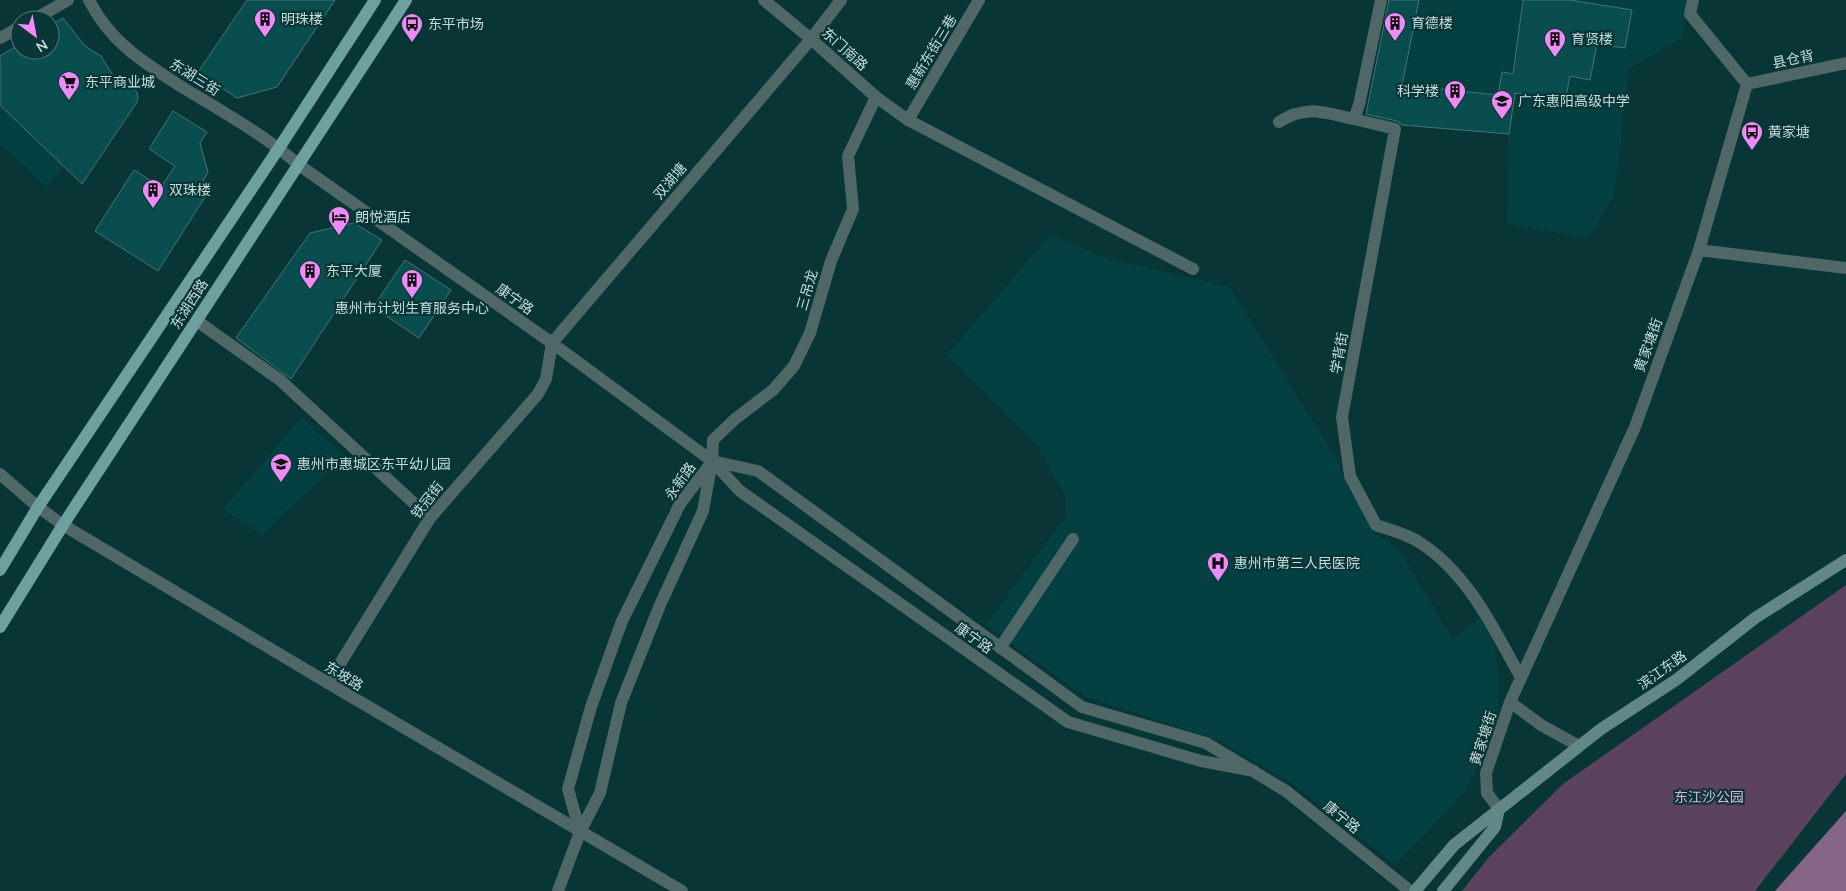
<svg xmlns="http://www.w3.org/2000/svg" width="1846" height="891" viewBox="0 0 1846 891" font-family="'Nunito Sans','Noto Sans SC',sans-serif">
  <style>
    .built { fill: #044041 }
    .green { fill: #5b435d }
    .water { fill: #856687 }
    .building { fill: #0a4d4e; stroke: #487272 }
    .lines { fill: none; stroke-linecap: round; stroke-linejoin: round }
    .minor { stroke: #506767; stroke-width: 12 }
    .tertiary { stroke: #506767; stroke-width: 12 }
    .secondary { stroke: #628787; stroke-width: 12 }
    .primary { stroke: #6fa0a0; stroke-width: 12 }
    .labels { text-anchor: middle; stroke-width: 4.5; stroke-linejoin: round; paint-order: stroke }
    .poi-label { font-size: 14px; fill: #c7dcdc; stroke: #083536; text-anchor: start }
    .street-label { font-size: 14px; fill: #c7dcdc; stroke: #083536 }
    .park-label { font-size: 14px; fill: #e1afe4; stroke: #083536 }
  </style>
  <rect width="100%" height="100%" fill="#083536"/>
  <!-- built -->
  <path class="built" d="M1388 0H1689L1682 38 1629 69 1615 195 1588 238 1507 224 1508 134 1394 124 1365 116Z
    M0 84 76 156 46 187 0 143Z
    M1051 234 1101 257 1230 287 1337 460 1344 479 1374 533 1397 547 1453 639 1479 617 1493 639 1499 678 1498 720 1466 791 1395 865 1289 781 1216 739 1086 697 986 625 1066 516V498L1037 446 947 355Z
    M302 417 344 456 262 535 223 509Z"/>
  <!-- green -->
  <path class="green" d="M1846 585V774L1755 891H1462L1489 857 1563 784Z"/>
  <!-- water -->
  <path class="water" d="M1846 811V891H1775Z"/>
  <!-- building -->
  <path class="building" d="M247 0H335L277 87 237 98 198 72Z
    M1389 0H1419L1402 85 1498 95 1502 72 1513 74 1523 0H1570L1632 10 1625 48 1597 44 1590 80 1570 76 1565 101 1515 93 1509 134 1402 125 1397 121 1366 114Z
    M63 18 85 46 101 56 112 74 133 88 137 92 138 98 137 102 82 184 0 105V56L20 44V50H50V26Z
    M173 111 207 132 200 143 208 172 203 181 212 186 158 271 95 231 134 170 161 187 175 166 149 149Z
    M354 223 382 240 291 379 236 338 310 233Z
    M405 260 451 290 419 338 373 307Z"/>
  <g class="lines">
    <!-- minor -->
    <path class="minor" d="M89 0C110 42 143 62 182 87 221 111 263 134 299 165L552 343 712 461 740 491 1068 722 1201 761 1254 771
      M764 0 811 39 876 97 908 120 1193 269
      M1381 0 1359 105 1354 119 1395 129 1342 417 1350 476 1376 525C1390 530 1407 534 1419 542 1468 573 1494 629 1521 678
      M1693 0 1690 14 1747 84
      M33 20 68 0
      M0 38 20 27
      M1747 84 1846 63
      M908 120 979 0
      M1279 122C1306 104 1325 113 1354 119
      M1699 250 1846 268
      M197 321 280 380 430 518
      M712 461 758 471 1082 707 1206 743 1286 791 1410 891
      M1000 648 1073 539
      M328 683 430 518 538 394 546 379 552 343 811 39 841 0
      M1510 702 1541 725 1579 746
      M1499 809 1487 793 1486 773 1510 702 1635 427 1699 250 1747 84
      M580 832 600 793 621 703 660 605 703 511 712 461 713 440 735 419 773 390 794 366 810 333 831 261 853 209 848 156 876 97
      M580 832 568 789 591 707 622 621 680 504 711 463"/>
    <!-- tertiary -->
    <path class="tertiary" d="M0 474 38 507 63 525 328 683 682 891
      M558 891 580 832"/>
    <!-- secondary -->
    <path class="secondary" d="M1415 891 1454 845 1601 729 1676 680 1755 618 1846 560
      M1443 891 1495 827 1499 809"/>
    <!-- primary -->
    <path class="primary" d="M0 570 38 507 279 148 375 0
      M0 627 63 525 406 0"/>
  </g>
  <!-- icons -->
  <defs>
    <g id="building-pin" transform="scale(1.125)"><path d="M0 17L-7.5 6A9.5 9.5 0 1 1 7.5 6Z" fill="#ef8bf7" stroke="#083536"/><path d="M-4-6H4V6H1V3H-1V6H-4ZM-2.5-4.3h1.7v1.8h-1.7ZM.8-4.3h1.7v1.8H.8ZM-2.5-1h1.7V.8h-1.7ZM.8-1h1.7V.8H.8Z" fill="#111"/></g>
    <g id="bus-pin" transform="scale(1.125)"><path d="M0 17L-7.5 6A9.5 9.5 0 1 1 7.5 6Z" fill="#ef8bf7" stroke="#083536"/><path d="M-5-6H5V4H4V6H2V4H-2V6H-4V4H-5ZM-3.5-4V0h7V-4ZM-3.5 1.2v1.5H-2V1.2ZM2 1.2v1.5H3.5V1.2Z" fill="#111"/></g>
    <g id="supermarket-pin" transform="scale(1.125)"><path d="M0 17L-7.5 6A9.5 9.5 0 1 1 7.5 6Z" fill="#ef8bf7" stroke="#083536"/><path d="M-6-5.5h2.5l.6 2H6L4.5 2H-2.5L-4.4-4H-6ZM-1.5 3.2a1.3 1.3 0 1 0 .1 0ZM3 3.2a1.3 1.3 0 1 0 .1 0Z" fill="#111"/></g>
    <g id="school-pin" transform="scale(1.125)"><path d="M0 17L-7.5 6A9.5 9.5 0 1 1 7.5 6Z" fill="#ef8bf7" stroke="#083536"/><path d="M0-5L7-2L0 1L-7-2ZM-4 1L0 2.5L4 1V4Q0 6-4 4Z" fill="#111"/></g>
    <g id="hotel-pin" transform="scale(1.125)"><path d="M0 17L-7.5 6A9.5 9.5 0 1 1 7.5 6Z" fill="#ef8bf7" stroke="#083536"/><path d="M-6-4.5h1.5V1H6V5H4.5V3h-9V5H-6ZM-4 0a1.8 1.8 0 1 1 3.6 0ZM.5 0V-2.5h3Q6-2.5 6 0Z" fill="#111"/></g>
    <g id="hospital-pin" transform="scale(1.125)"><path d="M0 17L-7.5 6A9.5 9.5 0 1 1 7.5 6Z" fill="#ef8bf7" stroke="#083536"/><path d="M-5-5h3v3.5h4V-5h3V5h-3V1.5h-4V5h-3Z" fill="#111"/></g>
  </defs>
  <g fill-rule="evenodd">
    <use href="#building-pin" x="265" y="19"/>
    <use href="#building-pin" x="1395" y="23"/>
    <use href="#bus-pin" x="412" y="24"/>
    <use href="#building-pin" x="1555" y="39"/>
    <use href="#supermarket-pin" x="69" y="82"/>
    <use href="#building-pin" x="1455" y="91"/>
    <use href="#school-pin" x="1502" y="101"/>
    <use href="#bus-pin" x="1752" y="132"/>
    <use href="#building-pin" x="153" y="190"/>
    <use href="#hotel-pin" x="339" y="217"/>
    <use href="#building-pin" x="310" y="271"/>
    <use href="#building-pin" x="412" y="280"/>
    <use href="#school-pin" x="281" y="464"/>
    <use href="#hospital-pin" x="1218" y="563"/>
  </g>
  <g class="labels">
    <!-- poi labels -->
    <g class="poi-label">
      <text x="281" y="24">明珠楼</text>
      <text x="1411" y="28">育德楼</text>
      <text x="428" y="29">东平市场</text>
      <text x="1571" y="44">育贤楼</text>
      <text x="85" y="87">东平商业城</text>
      <text x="1439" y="96" text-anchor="end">科学楼</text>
      <text x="1518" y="106">广东惠阳高级中学</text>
      <text x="1768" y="137">黄家塘</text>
      <text x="169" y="195">双珠楼</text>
      <text x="355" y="222">朗悦酒店</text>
      <text x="326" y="276">东平大厦</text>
      <text x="412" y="313" text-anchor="middle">惠州市计划生育服务中心</text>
      <text x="297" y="469">惠州市惠城区东平幼儿园</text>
      <text x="1234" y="568">惠州市第三人民医院</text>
    </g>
    <!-- street labels -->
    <g class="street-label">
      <text transform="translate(845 49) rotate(42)" y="5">东门南路</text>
      <text transform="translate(931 52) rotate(-59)" y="5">惠新东街三巷</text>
      <text transform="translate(1793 59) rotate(-12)" y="5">县仓背</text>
      <text transform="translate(195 77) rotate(32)" y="5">东湖三街</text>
      <text transform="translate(670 181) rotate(-50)" y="5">双湖塘</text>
      <text transform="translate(807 290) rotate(-74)" y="5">三吊龙</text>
      <text transform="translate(515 299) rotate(35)" y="5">康宁路</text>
      <text transform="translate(189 304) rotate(-57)" y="5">东湖西路</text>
      <text transform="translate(1648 345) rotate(-70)" y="5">黄家塘街</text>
      <text transform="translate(1339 353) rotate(-80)" y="5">学背街</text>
      <text transform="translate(680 481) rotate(-55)" y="5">永新路</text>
      <text transform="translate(427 500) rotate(-52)" y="5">铁冠街</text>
      <text transform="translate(974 638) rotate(35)" y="5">康宁路</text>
      <text transform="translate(1662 670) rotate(-35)" y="5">滨江东路</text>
      <text transform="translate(344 676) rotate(31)" y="5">东坡路</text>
      <text transform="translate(1483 738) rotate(-72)" y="5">黄家塘街</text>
      <text transform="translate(1342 817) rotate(39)" y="5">康宁路</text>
    </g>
    <!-- park labels -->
    <g class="park-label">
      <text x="1709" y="802">东江沙公园</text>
    </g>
  </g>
  <!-- north arrow -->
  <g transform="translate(35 35) rotate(148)"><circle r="24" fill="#083536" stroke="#547878"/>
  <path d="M0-4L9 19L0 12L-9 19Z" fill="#ef8bf7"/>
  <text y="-8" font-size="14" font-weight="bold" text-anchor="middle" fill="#c7dcdc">N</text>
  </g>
</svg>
